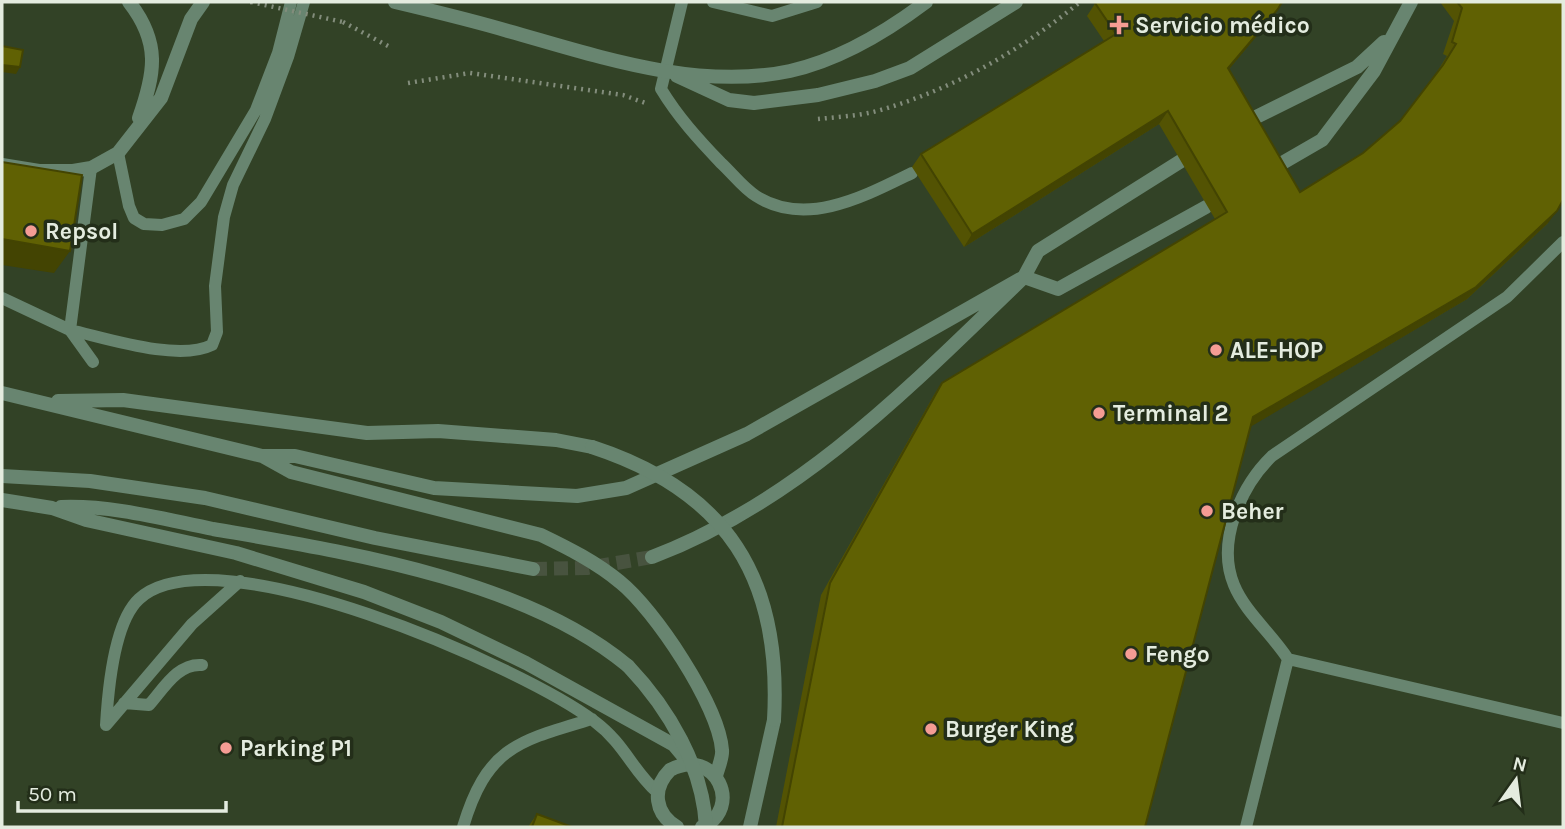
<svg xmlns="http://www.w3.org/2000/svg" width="1565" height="829" viewBox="0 0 1565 829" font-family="Karla,sans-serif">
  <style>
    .built { fill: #324226 }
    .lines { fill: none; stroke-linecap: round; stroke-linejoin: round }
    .tertiary-tunnel { stroke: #48533f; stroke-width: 14; stroke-dasharray: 14 7; stroke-linecap: butt }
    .path { stroke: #838d7c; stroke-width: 4.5; stroke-dasharray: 2 5; stroke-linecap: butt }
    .service { stroke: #688570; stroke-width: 12 }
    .minor { stroke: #688570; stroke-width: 14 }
    .tertiary { stroke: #688570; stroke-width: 14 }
    .path-bridge { stroke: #838d7c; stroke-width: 4.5; stroke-dasharray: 2 5; stroke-linecap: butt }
    .tertiary-bridge { stroke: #688570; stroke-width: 14 }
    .wall { fill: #535303 }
    .shaded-wall { fill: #434402 }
    .building { fill: #606103; stroke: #434402; stroke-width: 2 }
    .poi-dot { fill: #f59c94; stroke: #232e19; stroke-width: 2.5 }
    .labels { text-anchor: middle; stroke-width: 7; stroke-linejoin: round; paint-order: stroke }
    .poi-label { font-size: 23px; font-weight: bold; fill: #e4ecdf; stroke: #232e19; text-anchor: start }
  </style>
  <rect width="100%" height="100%" fill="#2c3823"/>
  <!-- built -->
  <path class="built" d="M2 2H1563V827H2Z"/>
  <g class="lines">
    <!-- tertiary-tunnel -->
    <path class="tertiary-tunnel" d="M533 569 587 568 652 557"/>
    <!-- path -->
    <path class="path" d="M250 2H251
      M343 22 390 47
      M408 83 470 73 623 95 648 104
      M818 119C837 117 858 116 877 111 952 90 1020 51 1080 2"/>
    <!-- service -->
    <path class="service" d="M682 2 661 89C678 117 698 139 721 163 732 173 743 188 756 196 806 228 865 196 912 173
      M713 2 772 16 817 2
      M118 153 129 206 134 218 144 224 162 225 184 219 201 202 256 110 278 53 291 2
      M2 298 70 330 91 168
      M70 330C106 338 178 362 212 345L217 332 215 286 224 217 233 185 265 119 288 57 304 2
      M70 330 93 362
      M1288 659 1563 723
      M124 703 149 705C164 688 178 663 202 665
      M106 725C108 691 114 622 139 599 214 530 524 668 594 721 625 744 632 770 657 792
      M106 725 192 624 240 581
      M463 827C487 747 518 741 592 719
      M1246 827 1288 659C1272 634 1245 612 1234 585 1216 542 1241 486 1272 456L1507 297 1563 242"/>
    <!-- minor -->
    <path class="minor" d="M129 2C161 43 155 73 139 118
      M2 165 39 171H73L91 168 118 153 161 98 191 19 203 2"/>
    <!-- tertiary -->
    <path class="tertiary" d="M395 2C433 11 471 20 508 31 597 56 697 91 790 71 840 60 886 32 926 2
      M677 76 729 100 754 103 818 95 875 81 910 68 1016 2
      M1244 123 1357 67 1384 42
      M1272 169 1322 140 1374 71 1411 2
      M2 393 262 456H295L434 488 577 496 626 488 747 434 1024 277 1058 289 1206 207
      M58 401 123 400 367 433 438 431 556 440 592 447
      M264 457 291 472 541 535C568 548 596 562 620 582 654 609 719 706 722 750 723 757 718 768 716 776
      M2 476 90 481 205 498 375 538 533 569
      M2 500 52 508 86 520 236 553 364 592 441 622 526 663 674 745 689 763
      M61 507C112 505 163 519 213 529 345 552 524 579 628 666
      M652 557C800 501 912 385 1024 277L1038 251 1181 161
      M677 827C655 814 651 789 670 770 716 746 744 809 702 827
      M750 827 774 720"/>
    <!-- path-bridge -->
    <path class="path-bridge" d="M251 2 343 22"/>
    <!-- tertiary-bridge -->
    <path class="tertiary-bridge" d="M592 447C727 491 782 578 774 720
      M628 666C669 709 703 767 706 827"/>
  </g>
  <!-- wall -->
  <path class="wall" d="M1096 2 1269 21 1229 69 1300 192 1363 153 1400 121 1437 72 1447 56 1443 54 1454 21 1440 2H1563L1548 223 1467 299 1251 426 1145 827H776L821 595 934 395 942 383 1215 219 1159 124 964 247 912 167 921 154 1104 41 1087 16Z
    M537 814 572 827H528Z"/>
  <!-- shaded-wall -->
  <path class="shaded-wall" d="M1278 9 1269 21 1220 80 1228 68Z
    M2 65 20 67 16 74 2 72Z
    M1168 111 1159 124 964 247 972 234Z
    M1557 211 1548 223 1467 299 1245 430 1253 417Z
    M2 239 70 251 54 273 2 265Z"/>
  <!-- building -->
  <path class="building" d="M1096 2H1282L1278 9 1228 68 1300 192 1363 153 1400 121 1443 65 1456 44 1452 42 1462 8 1457 2H1563V200L1557 211 1476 287 1253 417 1145 827H782L830 583 942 383 1227 212 1168 111 972 234 921 154 1116 34 1095 3Z
    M2 46 23 50 20 67 2 65Z
    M2 162 82 175 70 251 2 239Z
    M537 814 572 827H532Z"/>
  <!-- markers -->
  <g class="poi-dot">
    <path d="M1115.5 14.5h7v7h7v7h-7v7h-7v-7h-7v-7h7z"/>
    <circle cx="31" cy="231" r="7"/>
    <circle cx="1216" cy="350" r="7"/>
    <circle cx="1099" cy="413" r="7"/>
    <circle cx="1207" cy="511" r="7"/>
    <circle cx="1131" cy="654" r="7"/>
    <circle cx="931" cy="729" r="7"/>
    <circle cx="226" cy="748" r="7"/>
  </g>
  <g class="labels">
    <!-- poi labels -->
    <g class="poi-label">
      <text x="1135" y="33">Servicio médico</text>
      <text x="45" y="239">Repsol</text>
      <text x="1230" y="358">ALE-HOP</text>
      <text x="1113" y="421">Terminal 2</text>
      <text x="1221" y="519">Beher</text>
      <text x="1145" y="662">Fengo</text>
      <text x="945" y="737">Burger King</text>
      <text x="240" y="756">Parking P1</text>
    </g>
  </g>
  <!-- border -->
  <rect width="1565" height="829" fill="none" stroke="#e4ecdf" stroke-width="7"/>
  <!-- north arrow -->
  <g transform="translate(1516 780) rotate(14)" stroke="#232e19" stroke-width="5" paint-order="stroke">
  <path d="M0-5L12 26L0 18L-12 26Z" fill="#e4ecdf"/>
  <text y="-10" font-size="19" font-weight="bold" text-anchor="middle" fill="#e4ecdf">N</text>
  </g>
  <!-- scale -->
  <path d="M18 801v10h208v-10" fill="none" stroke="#e4ecdf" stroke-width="3.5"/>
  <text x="28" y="801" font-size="21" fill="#e4ecdf" stroke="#232e19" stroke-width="5" paint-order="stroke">50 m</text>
</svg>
